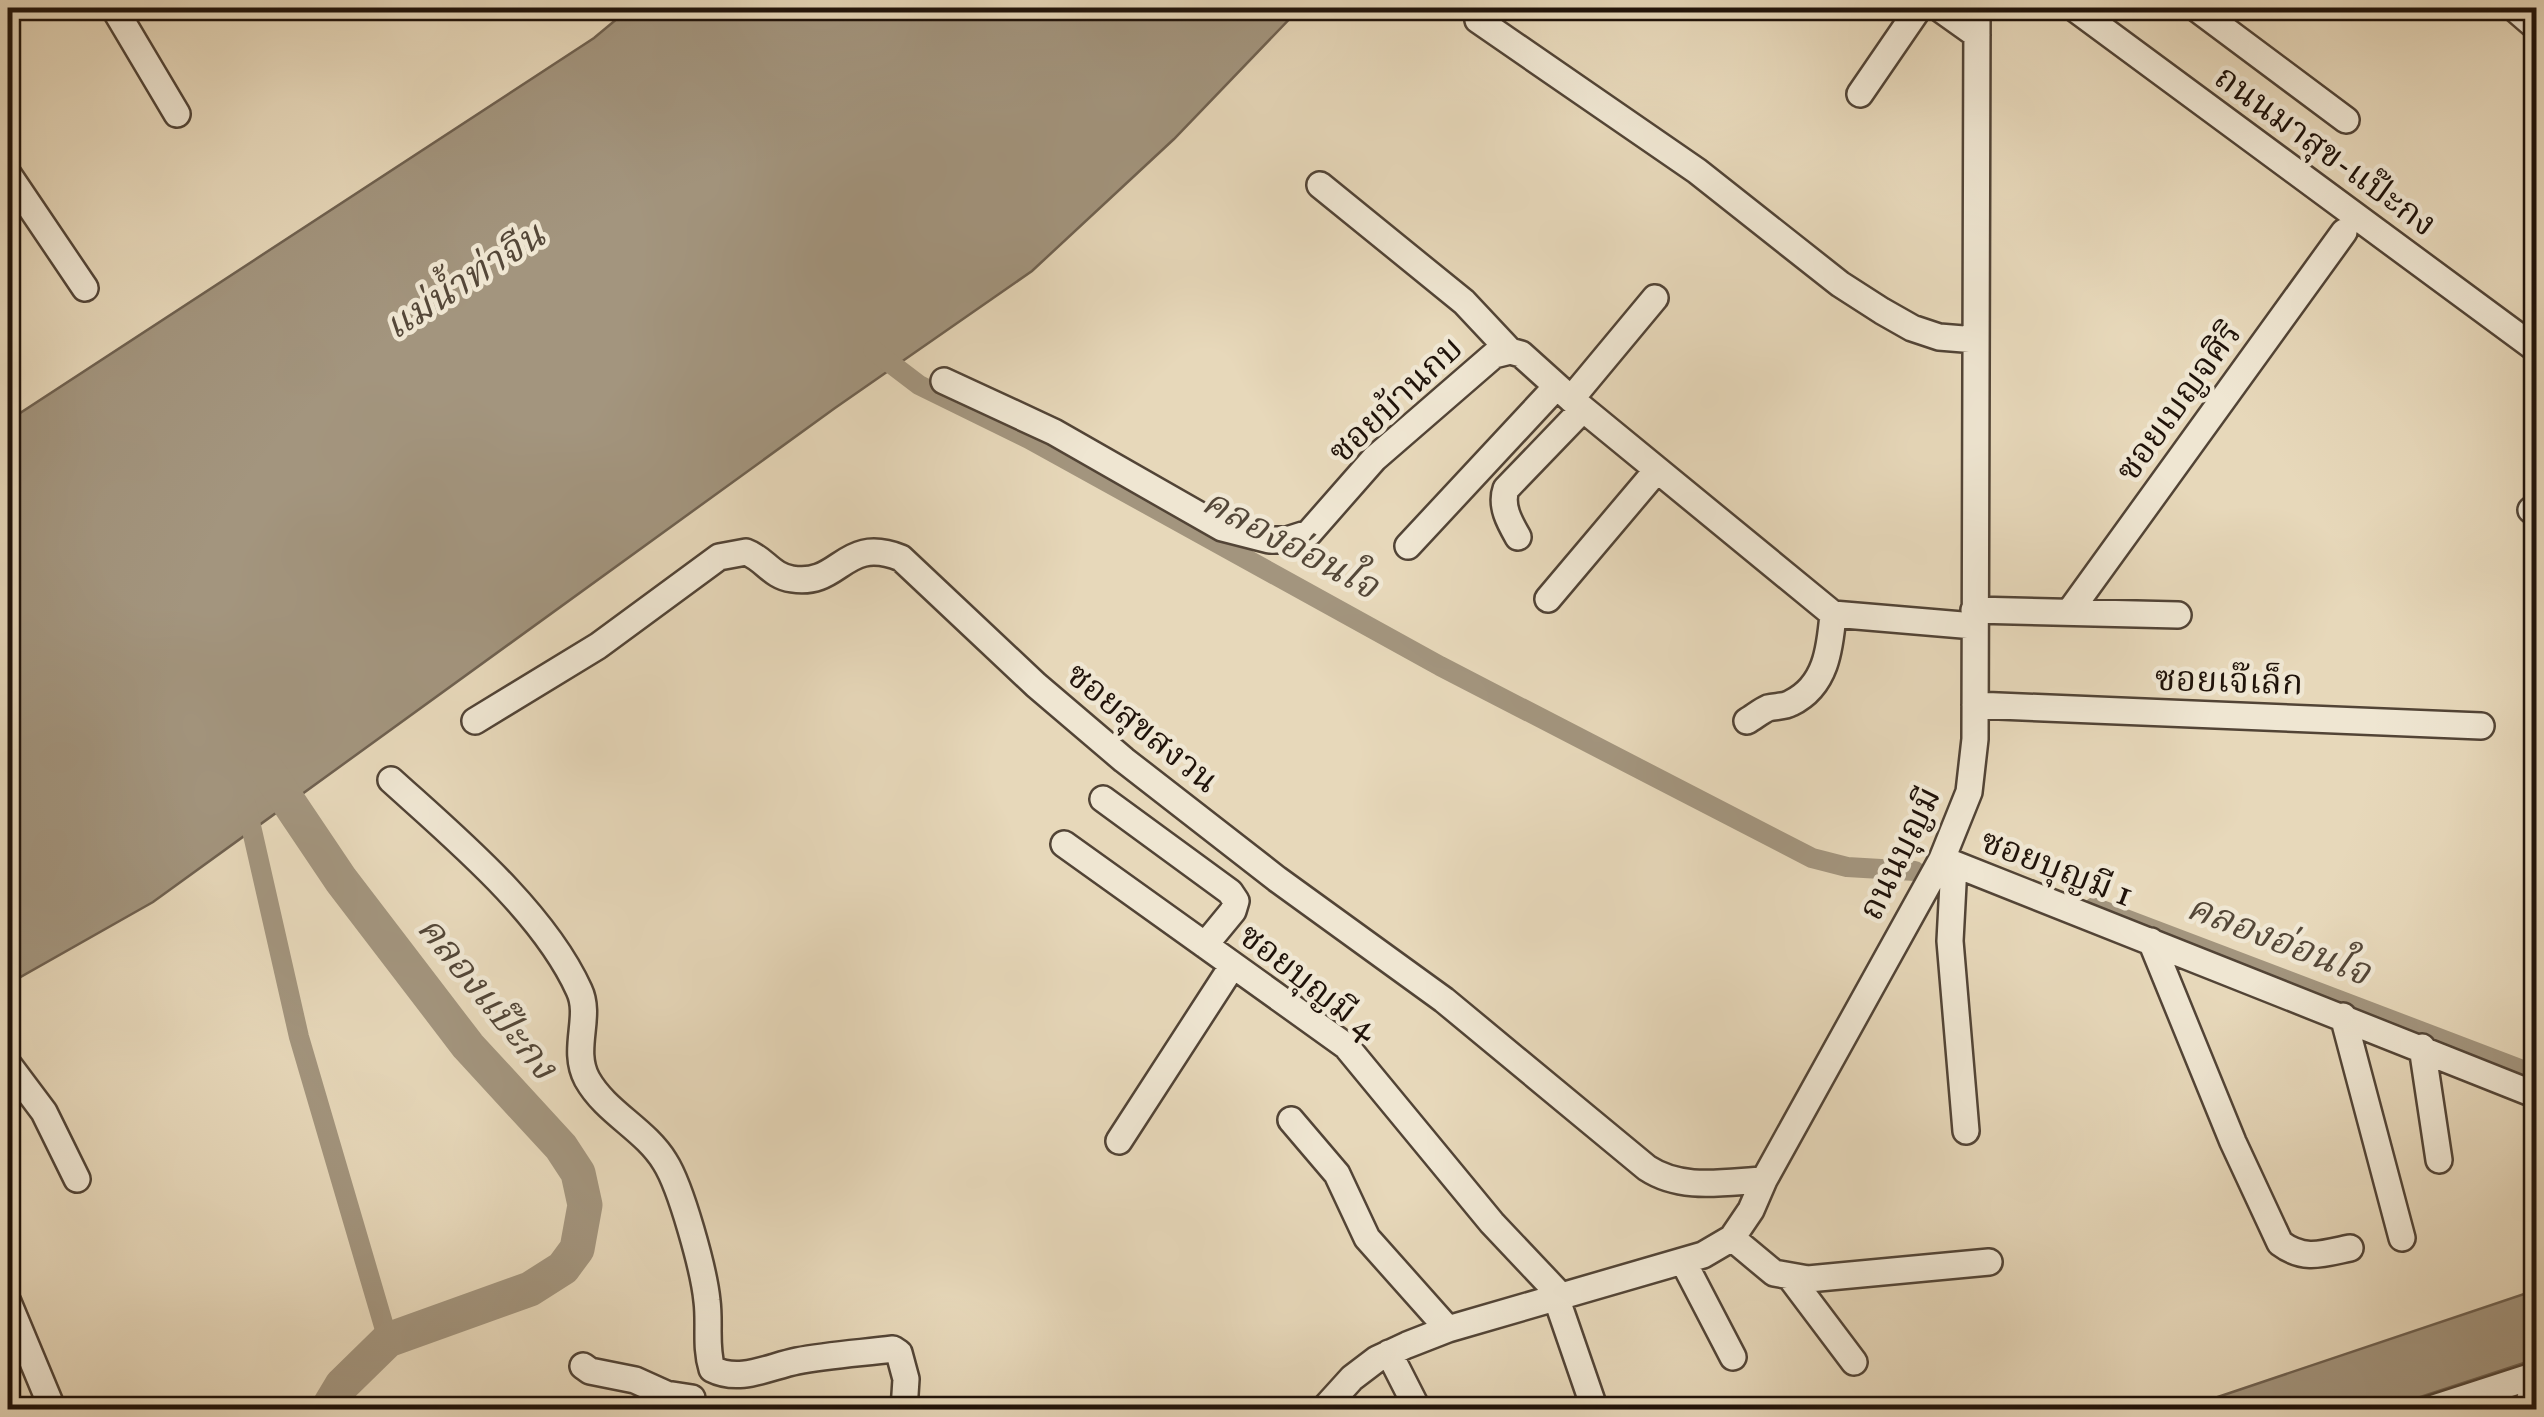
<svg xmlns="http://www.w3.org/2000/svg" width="2544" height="1417" viewBox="0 0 2544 1417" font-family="'IM FELL Great Primer','Noto Serif Thai',serif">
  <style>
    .water { fill: #a3957e; stroke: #6f6150; stroke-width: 2.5 }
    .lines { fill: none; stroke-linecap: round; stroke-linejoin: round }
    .canal { stroke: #a3957e; stroke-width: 20 }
    .river { stroke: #a3957e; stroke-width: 35 }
    .minor-casing { stroke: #524436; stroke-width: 30 }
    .minor { stroke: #efe6d2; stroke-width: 25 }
    .labels { text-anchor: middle; stroke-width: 9; stroke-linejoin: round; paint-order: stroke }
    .street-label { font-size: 35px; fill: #20130a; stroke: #efe6d2 }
    .water-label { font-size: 38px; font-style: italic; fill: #544738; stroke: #efe6d2 }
  </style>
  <rect width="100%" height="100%" fill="#e7d8ba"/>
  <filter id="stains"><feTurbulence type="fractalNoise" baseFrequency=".002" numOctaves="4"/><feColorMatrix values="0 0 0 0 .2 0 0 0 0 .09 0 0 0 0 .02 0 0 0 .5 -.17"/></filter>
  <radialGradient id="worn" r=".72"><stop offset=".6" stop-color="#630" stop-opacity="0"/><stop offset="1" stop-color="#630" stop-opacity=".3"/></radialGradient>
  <!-- water -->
  <path class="water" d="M630 8H1300L1174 139 1032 271 835 408 153 902 8 984V421L594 38Z
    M2536 1290V1359L2384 1409H2182Z"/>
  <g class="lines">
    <!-- canal -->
    <path class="canal" d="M873 350 919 385 1029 439 1440 666 1812 858 1847 867 1915 871
      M246 804 299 1037 388 1340
      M2094 907 2536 1075"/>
    <!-- river -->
    <path class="river" d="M263 764 341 880 468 1046 561 1147 578 1173 585 1205 577 1249 563 1268 530 1289 388 1340 342 1385 327 1410"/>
    <!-- minor casing -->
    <g class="minor-casing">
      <path id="minor" d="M114 8 177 114
        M1939 8 1977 35
        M2074 8 2536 349
        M2196 8 2346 120
        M2514 8 2536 27
        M1478 20 1697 171 1840 284 1882 311 1912 328 1939 337 1976 340
        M1860 94 1919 8
        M8 174 85 288
        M1320 185 1464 302 1510 351
        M944 381 1054 432 1222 528 1269 540H1287L1309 533 1374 459 1494 355 1510 351 1521 354 1571 399 1833 614 1974 626
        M1571 399 1655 298
        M2531 510H2536
        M1518 537C1510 523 1500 506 1506 489L1583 409
        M1408 546 1556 387
        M1548 599 1657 470
        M1974 610 2178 615
        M2070 611 2344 232
        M1975 705 2481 726
        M475 721 598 646 719 557 746 552C765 559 771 576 792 579 841 587 843 535 901 558L1036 685 1124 760 1277 879 1444 1000 1647 1168C1682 1191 1724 1182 1764 1180
        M1747 721C1754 717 1761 711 1768 708 1776 706 1784 707 1791 703 1826 686 1830 649 1833 614
        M391 780C455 838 543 911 579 990 592 1017 571 1049 587 1079 606 1113 645 1129 665 1162 681 1187 704 1270 707 1301 710 1324 705 1347 712 1369 740 1383 768 1367 797 1361 828 1355 861 1353 893 1349L899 1353 906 1379 904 1410
        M1103 799 1230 892 1236 901 1233 911 1205 945
        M1064 844 1346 1046 1492 1223 1561 1296
        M1942 859 2536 1095
        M1954 865 1950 941 1966 1131
        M2151 941 2233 1142 2280 1243C2304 1261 2322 1254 2350 1248
        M2343 1016 2402 1238
        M2422 1047 2439 1160
        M8 1064 44 1112 77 1179
        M1291 1120 1337 1174 1367 1238 1448 1329
        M1119 1141 1233 965
        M1732 1238 1774 1273 1808 1279 1989 1262
        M1683 1261 1733 1357
        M1790 1277 1854 1362
        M1556 1297 1595 1410
        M8 1302 53 1410
        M1389 1353 1418 1410
        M583 1366 590 1371 635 1380 666 1394 692 1398
        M1323 1410 1352 1378 1377 1359 1407 1345 1448 1329 1703 1255 1732 1238 1751 1210 1764 1180 1942 859 1969 792 1975 739 1977 8
        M2428 1410 2536 1375
        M2527 1410 2536 1375"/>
    </g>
    <!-- minor -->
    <use href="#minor" class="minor"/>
  </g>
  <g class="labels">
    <!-- street labels -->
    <g class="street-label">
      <text transform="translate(2326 150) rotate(36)" y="12">ถนนมาสุข-แป๊ะกง</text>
      <text transform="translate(1395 399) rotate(-43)" y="12">ซอยบ้านกบ</text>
      <text transform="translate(2178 401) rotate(-54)" y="12">ซอยเบญจศิริ</text>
      <text transform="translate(2229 680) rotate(2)" y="12">ซอยเจ๊เล็ก</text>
      <text transform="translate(1143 727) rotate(39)" y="12">ซอยสุขสงวน</text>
      <text transform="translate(1899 853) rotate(-64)" y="12">ถนนบุญมี</text>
      <text transform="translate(2057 867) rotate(21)" y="12">ซอยบุญมี 1</text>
      <text transform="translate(1309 981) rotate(38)" y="12">ซอยบุญมี 4</text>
    </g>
    <!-- water labels -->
    <g class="water-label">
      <text transform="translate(464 280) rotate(-33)" y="13">แม่น้ำท่าจีน</text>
      <text transform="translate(1291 543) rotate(28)" y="13">คลองอ่อนใจ</text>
      <text transform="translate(2279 939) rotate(21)" y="13">คลองอ่อนใจ</text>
      <text transform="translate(488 997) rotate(51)" y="13">คลองแป๊ะกง</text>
    </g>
  </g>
  <!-- margin -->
  <rect width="2544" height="1417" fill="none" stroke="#e7d8ba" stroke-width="40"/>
  <rect x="10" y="10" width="2524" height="1397" fill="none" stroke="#20130a" stroke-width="5"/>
  <rect x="20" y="20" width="2504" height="1377" fill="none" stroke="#20130a" stroke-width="2.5"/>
  <rect width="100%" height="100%" filter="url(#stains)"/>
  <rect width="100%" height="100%" fill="url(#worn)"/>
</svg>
